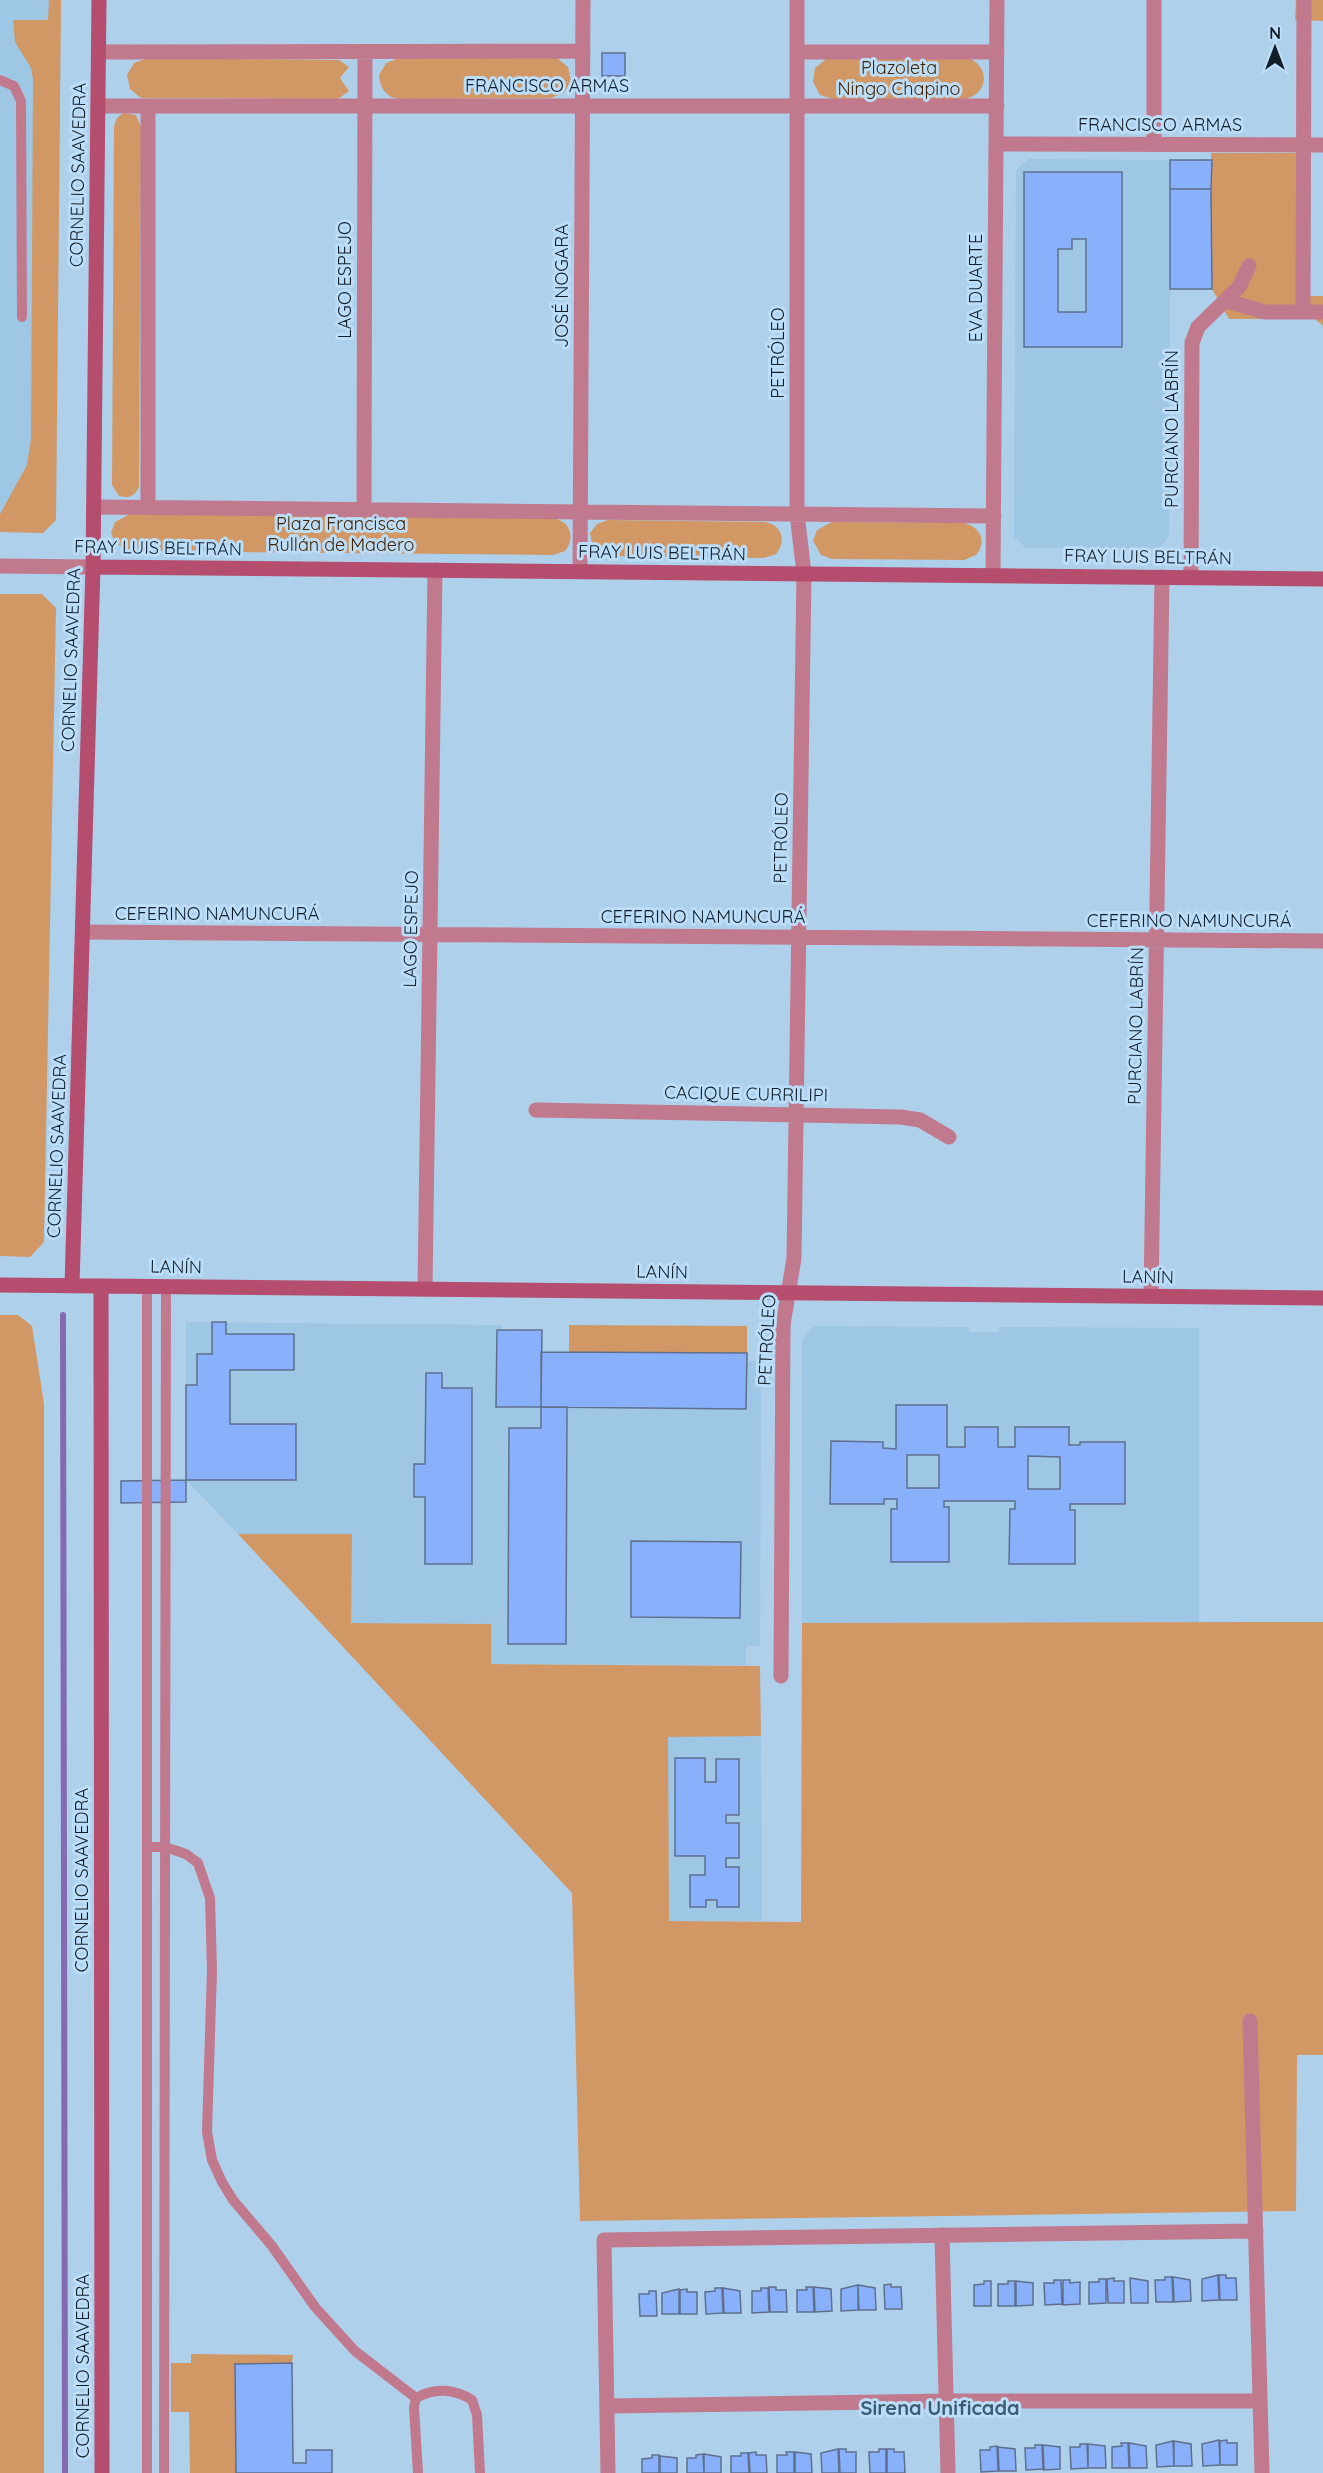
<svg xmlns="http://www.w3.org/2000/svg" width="1323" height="2473" viewBox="0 0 1323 2473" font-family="Quicksand,sans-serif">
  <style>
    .built { fill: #9ec6e5 }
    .green { fill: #d19865 }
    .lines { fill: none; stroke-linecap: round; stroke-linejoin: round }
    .stream { stroke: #836ab1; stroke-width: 6 }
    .building { fill: #89b1fb; stroke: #5f6f8d; stroke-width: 1.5; fill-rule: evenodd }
    .service { stroke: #c1798d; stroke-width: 10 }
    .pedestrian { stroke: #c1798d; stroke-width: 15 }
    .minor { stroke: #c1798d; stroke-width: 15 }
    .tertiary { stroke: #c1798d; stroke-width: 15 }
    .secondary { stroke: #b54d6f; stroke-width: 15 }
    .labels { text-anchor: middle; stroke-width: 6; stroke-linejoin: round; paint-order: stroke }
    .park-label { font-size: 18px; fill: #452300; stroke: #bbddf8 }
    .street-label { font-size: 18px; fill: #121e28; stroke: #bbddf8 }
    .neighbourhood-label { font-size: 20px; font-weight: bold; fill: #3d5b72; stroke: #bbddf8 }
  </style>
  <rect width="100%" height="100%" fill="#afd0ea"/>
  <!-- built -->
  <path class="built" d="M0 0H61L56 520 43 533 0 532Z
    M1028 159 1170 160 1169 536 1159 548H1026L1014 537 1016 170Z
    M186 1322 502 1325V1330H542V1352L747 1353V1361H761L760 1646H746V1665L491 1664V1624L351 1623V1534H238L186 1480Z
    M814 1326 967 1327 971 1332H997L1001 1327 1199 1328V1622L802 1623V1340Z
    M668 1736H761L762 1921H668Z"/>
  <!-- green -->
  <path class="green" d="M49 0H61L56 520 43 533 0 532V514L27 465 31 439 33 79 31 68 15 42 13 20H48Z
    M1296 0H1323V21L1295 20Z
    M148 58 339 60 349 67 340 78 349 91 338 99 141 98 130 89 127 75 134 63Z
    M399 58H557L568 67 571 81 564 93 551 98 399 99C386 97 380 89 379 75L386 63Z
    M826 59H971C991 70 987 95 964 99H833L820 95 813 82 815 68Z
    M123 113 136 115 141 127 139 486C136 496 128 499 119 496L112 485 114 126 117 118Z
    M1211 153H1310V296H1323V326L1315 319H1229L1212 289Z
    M130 514 553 518C570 521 576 537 565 551L553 555 130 551 115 543 111 533 115 522Z
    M608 520 764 522C782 524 787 541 776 554L764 558 603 556 593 548 590 533 597 524Z
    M832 522 964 523C981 527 987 542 976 555L964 560 832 559 821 555 813 541 817 530Z
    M0 594H42L56 608 44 1242 30 1257 0 1256Z
    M0 1315H18L32 1326 44 1404V2473H0Z
    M569 1325 747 1326V1353L569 1352Z
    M238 1534H352L351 1623 491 1624V1664L760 1666 761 1736 668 1737 669 1921 801 1922 802 1623 1323 1622V2055H1297L1296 2211 580 2221 572 1893Z
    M191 2354 293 2355 292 2363 235 2364 236 2473H190L189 2412H171V2363H191Z"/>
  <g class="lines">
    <!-- stream -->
    <path class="stream" d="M63 1315 65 2473"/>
  </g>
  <!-- building -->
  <path class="building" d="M602 53H625V76H602Z
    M1170 160H1212L1211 189H1170Z
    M1024 172H1122V347H1024ZM1072 239H1086V312H1058V249H1072Z
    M1170 189H1211L1212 289H1170Z
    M212 1322H226V1334H294V1370H230V1424H296V1480H186V1385H197V1354H212Z
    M497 1330H542L541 1407H496Z
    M541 1352 747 1353 746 1409 541 1407Z
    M426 1373H442V1388H472V1564H425V1497H414V1464H425Z
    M896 1405H947V1447H965V1427H998V1447H1015V1427H1069V1445H1080V1442H1125V1504H1070V1510H1075V1564H1009L1010 1509H1015V1501H944V1507H949V1562H891V1509H897V1499H884V1504H830L831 1441 883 1442V1448L896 1449ZM907 1455H939V1488H907ZM1028 1456 1060 1457V1489H1028Z
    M541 1407H567L566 1644H508L509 1428H541Z
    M186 1480V1502L121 1503V1481Z
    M631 1541 741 1542 740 1618 631 1617Z
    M675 1758H705V1782H716V1759H739V1815H726V1823H739V1858H726V1867H739V1907H717V1900H706V1907H690V1875H705V1856H675Z
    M1218 2275 1219 2300 1202 2301V2279Z
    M1219 2275H1226V2278H1236L1237 2300H1220Z
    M1165 2277H1172L1173 2302H1156L1155 2280H1165Z
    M1173 2277 1190 2280 1191 2301 1174 2302Z
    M1114 2278V2281H1124V2303H1108L1107 2279Z
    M1130 2278 1148 2281V2303H1131Z
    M1099 2279H1106V2303L1089 2304V2282H1099Z
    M1054 2280H1061L1062 2304 1045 2305 1044 2283H1054Z
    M1063 2280H1070V2283L1080 2282V2304L1063 2305Z
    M984 2281H991V2306H974V2285L984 2284Z
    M1008 2281H1015V2306H998V2284H1008Z
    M1016 2281 1033 2283V2305L1016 2306Z
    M891 2284V2287H901L902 2309H885L884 2285Z
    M858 2285V2310L841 2311V2289Z
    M858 2285 875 2288 876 2310H859Z
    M769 2287H776V2290H786L787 2312H770Z
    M806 2287H813L814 2312H797V2290H807Z
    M814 2287 831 2289 832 2311 815 2312Z
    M715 2288H722L723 2313 706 2314 705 2292 715 2291Z
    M723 2288 740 2291 741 2313H724Z
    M761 2288H768L769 2312 752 2313V2291H761Z
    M679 2289V2314H662V2293Z
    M687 2289V2292H697V2314H680V2290Z
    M649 2291H656L657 2316H640L639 2294H649Z
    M292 2363 293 2463H306V2450H332V2473H236L235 2364Z
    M1219 2440 1220 2465 1203 2466 1202 2444Z
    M1227 2440V2443H1237V2465H1220V2441Z
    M1173 2441 1174 2466 1157 2467 1156 2445Z
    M1174 2441 1191 2444 1192 2466H1174Z
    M1121 2443H1128L1129 2468H1112V2447L1122 2446Z
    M1129 2443 1146 2446 1147 2468H1130Z
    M1080 2444H1087L1088 2468 1071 2469 1070 2447H1080Z
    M1088 2444 1105 2446 1106 2468H1088Z
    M1035 2445H1042L1043 2469 1026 2470 1025 2448H1035Z
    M1043 2445 1060 2447V2469L1044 2470Z
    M997 2446 998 2471 981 2472 980 2450H990V2447Z
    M998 2447 1015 2449 1016 2471H999Z
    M838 2449 839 2473H822L821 2453Z
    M839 2449H846V2452H856V2473H840Z
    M879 2449H886V2473H870L869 2452H879Z
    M887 2449H894V2452H904L905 2473H887Z
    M756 2452V2455H766L767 2473H750L749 2453Z
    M786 2452H794V2473H777V2455H787Z
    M795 2452 811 2454 812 2473H795Z
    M741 2453H748L749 2473H731V2456H741Z
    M703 2454 704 2473H687V2458H696V2455Z
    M704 2454 721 2457V2473H704Z
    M652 2455H659V2473H642V2459L652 2458Z
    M660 2456 677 2458V2473H660Z"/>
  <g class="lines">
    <!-- service -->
    <path class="service" d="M0 80 14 86 21 101 22 317
      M147 1287V2473
      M147 1847H165L186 1854 198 1863 210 1898 212 1970 207 2132 212 2160 222 2182 233 2200 272 2246 315 2307 355 2351 416 2398
      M164 2473 166 1287
      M418 2473 414 2407 416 2398C434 2387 455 2389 472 2400L477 2415 480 2473"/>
    <!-- pedestrian -->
    <path class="pedestrian" d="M1154 0V144
      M1227 301 1265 312H1323
      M1303 312 1304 0"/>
    <!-- minor -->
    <path class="minor" d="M99 52 583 51
      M797 52H997
      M98 106H997
      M148 106V507
      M996 144 1323 145
      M94 507 994 516
      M364 509 365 52
      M580 571 583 0
      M993 575 997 0
      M1191 577 1192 343 1198 327 1239 287 1249 266
      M83 932 1323 941
      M536 1110 901 1117 920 1120 949 1137
      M425 1289 435 570
      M1151 1296 1162 577
      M781 1676 783 1325 794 1258 804 573 797 514V0
      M1250 2021 1262 2473
      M942 2235 948 2473
      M607 2406 946 2401H1260
      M608 2473 604 2240 1256 2231"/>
    <!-- tertiary -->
    <path class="tertiary" d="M0 566 93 567"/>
    <!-- secondary -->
    <path class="secondary" d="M93 567 1323 579
      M0 1285 1323 1298
      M72 1286 93 567 99 0
      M101 1286 102 2473"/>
  </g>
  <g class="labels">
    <!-- park labels -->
    <g class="park-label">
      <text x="899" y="74">Plazoleta<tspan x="899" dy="21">Ningo Chapino</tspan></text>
      <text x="341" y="530">Plaza Francisca<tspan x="341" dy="21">Rullán de Madero</tspan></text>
    </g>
    <!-- street labels -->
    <g class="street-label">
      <text x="547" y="92">FRANCISCO ARMAS</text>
      <text x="1160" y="131">FRANCISCO ARMAS</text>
      <text transform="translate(78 175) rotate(-89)" y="6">CORNELIO SAAVEDRA</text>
      <text transform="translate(345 280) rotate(-90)" y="6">LAGO ESPEJO</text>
      <text transform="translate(562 286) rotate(-90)" y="6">JOSÉ NOGARA</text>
      <text transform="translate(976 288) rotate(-90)" y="6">EVA DUARTE</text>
      <text transform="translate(778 353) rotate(-90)" y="6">PETRÓLEO</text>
      <text transform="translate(1172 429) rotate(-90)" y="6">PURCIANO LABRÍN</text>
      <text transform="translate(158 548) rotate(1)" y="6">FRAY LUIS BELTRÁN</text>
      <text transform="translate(662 553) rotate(1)" y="6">FRAY LUIS BELTRÁN</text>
      <text transform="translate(1148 557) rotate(1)" y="6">FRAY LUIS BELTRÁN</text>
      <text transform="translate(71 660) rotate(-88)" y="6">CORNELIO SAAVEDRA</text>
      <text transform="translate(781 838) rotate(-89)" y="6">PETRÓLEO</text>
      <text x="217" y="920">CEFERINO NAMUNCURÁ</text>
      <text x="703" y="923">CEFERINO NAMUNCURÁ</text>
      <text x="1189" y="927">CEFERINO NAMUNCURÁ</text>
      <text transform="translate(411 929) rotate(-89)" y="6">LAGO ESPEJO</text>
      <text transform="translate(1136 1026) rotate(-89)" y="6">PURCIANO LABRÍN</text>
      <text transform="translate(746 1094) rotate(1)" y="6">CACIQUE CURRILIPI</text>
      <text transform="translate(57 1146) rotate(-88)" y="6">CORNELIO SAAVEDRA</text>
      <text transform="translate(176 1267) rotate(1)" y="6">LANÍN</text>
      <text transform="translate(662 1272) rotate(1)" y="6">LANÍN</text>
      <text transform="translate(1148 1277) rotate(1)" y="6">LANÍN</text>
      <text transform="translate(767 1340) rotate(-87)" y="6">PETRÓLEO</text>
      <text transform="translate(82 1880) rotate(-90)" y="6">CORNELIO SAAVEDRA</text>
      <text transform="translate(83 2366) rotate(-90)" y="6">CORNELIO SAAVEDRA</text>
    </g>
    <!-- neighbourhood labels -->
    <g class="neighbourhood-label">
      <text x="940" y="2415">Sirena Unificada</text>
    </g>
  </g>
  <!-- north arrow -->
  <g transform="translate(1275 48)" stroke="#bbddf8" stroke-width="4.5" paint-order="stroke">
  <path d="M0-4.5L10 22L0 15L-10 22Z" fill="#121e28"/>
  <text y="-9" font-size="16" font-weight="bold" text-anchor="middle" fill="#121e28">N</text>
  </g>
</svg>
